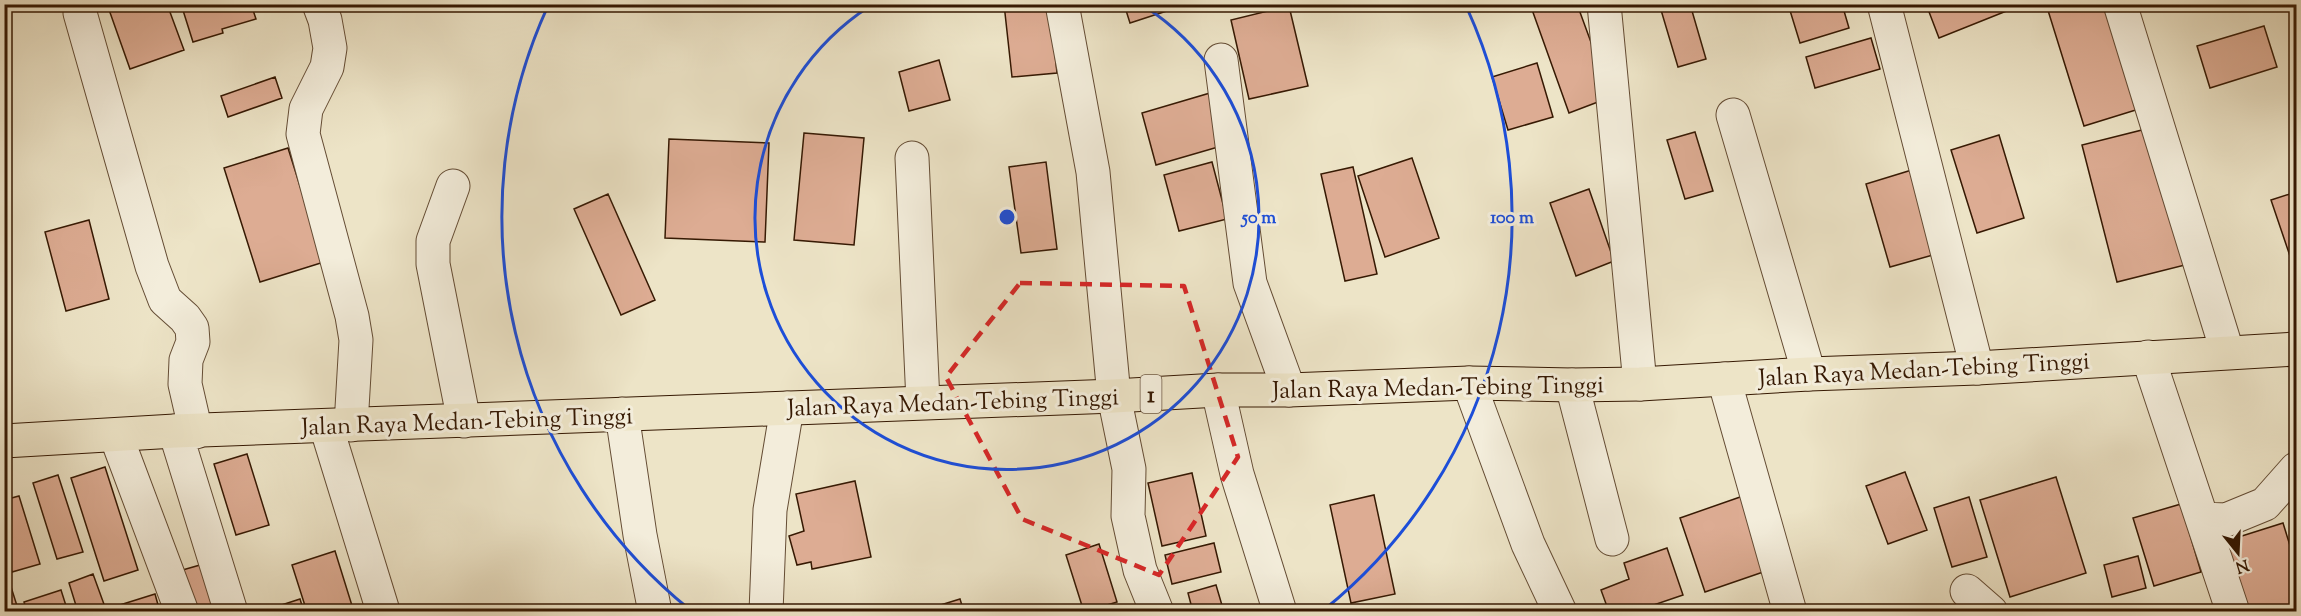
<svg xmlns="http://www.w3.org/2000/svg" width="2301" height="616" viewBox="0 0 2301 616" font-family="'Sorts Mill Goudy',serif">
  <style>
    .building { fill: #ddac93; stroke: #361903; stroke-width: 1.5 }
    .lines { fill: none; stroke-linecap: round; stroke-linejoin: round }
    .minor-casing { stroke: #644c34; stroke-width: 35 }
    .highway-casing { stroke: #361903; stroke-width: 35 }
    .minor { stroke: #f3eddb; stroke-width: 33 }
    .highway { stroke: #ede4c7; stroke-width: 33 }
    .marked { fill: none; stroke: #d62828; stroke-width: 4.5; stroke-dasharray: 12 8; stroke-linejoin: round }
    .ring { fill: none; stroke: #1d4ed8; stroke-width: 3 }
    .labels { text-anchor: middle; stroke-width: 6; stroke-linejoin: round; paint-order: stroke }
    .shield { fill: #f3eddb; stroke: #6f5944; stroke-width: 1.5 }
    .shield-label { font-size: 22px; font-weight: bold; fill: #361903 }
    .street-label { font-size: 24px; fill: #361903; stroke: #f3eddb }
    .centre { fill: #1d4ed8; stroke: #f3eddb; stroke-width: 3 }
    .ring-label { font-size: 18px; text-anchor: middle; font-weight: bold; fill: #1d4ed8; stroke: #f3eddb; stroke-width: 6; stroke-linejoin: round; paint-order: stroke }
  </style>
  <rect width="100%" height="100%" fill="#ede4c7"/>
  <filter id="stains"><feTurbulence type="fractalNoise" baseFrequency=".00333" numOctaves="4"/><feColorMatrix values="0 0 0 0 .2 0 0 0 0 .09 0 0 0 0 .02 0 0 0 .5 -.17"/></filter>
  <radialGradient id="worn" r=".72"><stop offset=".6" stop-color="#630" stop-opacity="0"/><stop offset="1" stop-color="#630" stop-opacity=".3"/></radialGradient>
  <!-- building -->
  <path class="building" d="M107 4H167L184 50 130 69Z
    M181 4H251L256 19 222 29 223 33 193 42Z
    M1004 4H1050L1057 73 1012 77Z
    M1124 4H1178L1179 7 1130 23Z
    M1530 4H1577L1611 97 1569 113Z
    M1679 4H1690L1706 59 1678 67 1661 10Z
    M1788 4H1842L1849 28 1800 43Z
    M1926 4H2024L1939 38Z
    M2046 4H2106L2139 109 2084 126Z
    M1289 6 1308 86 1249 99 1231 20Z
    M2264 26 2277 67 2210 88 2197 46Z
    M1871 38 1880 69 1815 88 1806 57Z
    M939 60 950 100 909 111 899 72Z
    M1537 63 1553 117 1508 130 1492 77Z
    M275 77 282 98 228 117 221 96Z
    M1210 93 1225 145 1156 165 1142 113Z
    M2150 128 2185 265 2117 282 2082 145Z
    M1695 132 1713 191 1685 199 1667 140Z
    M804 133 864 138 854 245 794 240Z
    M1999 135 2024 218 1977 233 1951 150Z
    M669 139 769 143 765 242 665 238Z
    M288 148 324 262 260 282 224 168Z
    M1412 158 1439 238 1385 257 1358 176Z
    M1046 162 1057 249 1021 253 1009 167Z
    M1212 162 1227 219 1179 231 1164 175Z
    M1353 167 1377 274 1345 281 1321 174Z
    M1915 169 1940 253 1890 267 1866 184Z
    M1589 189 1614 261 1576 276 1550 203Z
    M2296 192V260L2292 262 2271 200Z
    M608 194 655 300 621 315 574 209Z
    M89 220 109 299 66 311 45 232Z
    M247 454 269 525 236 535 214 464Z
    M105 467 138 570 104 581 71 478Z
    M1905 472 1927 530 1888 544 1866 486Z
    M1192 473 1206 536 1162 546 1148 483Z
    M58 475 83 552 57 559 33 483Z
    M2056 477 2086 573 2010 597 1980 500Z
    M855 481 871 557 812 569 811 562 797 565 789 536 804 531 796 494Z
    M1374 495 1395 594 1351 603 1330 505Z
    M19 496 40 564 12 572 4 550V500Z
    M1743 496 1769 570 1705 592 1680 518Z
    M1969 497 1987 557 1952 567 1934 508Z
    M2181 504 2201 572 2154 586 2133 518Z
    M2283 523 2296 565V612H2248L2226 541Z
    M1214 543 1221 572 1172 584 1165 555Z
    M1099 544 1117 602 1084 612 1066 555Z
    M1667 548 1683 595 1639 610V608L1630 612H1609L1601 590 1629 579 1624 563Z
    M335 551 354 612H307L292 565Z
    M2138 556 2146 588 2112 597 2104 565Z
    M207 563 220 609 210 612H192L179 571Z
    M4 565 19 612H4Z
    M93 574 105 607 90 612H78L69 583Z
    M1216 585 1224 612H1193L1188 593Z
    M61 590 68 612H27L24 602Z
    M155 594 160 612H108L107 609Z
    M300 599 304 612H260Z
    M960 599 964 612H918Z"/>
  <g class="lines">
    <!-- minor casing -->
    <g class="minor-casing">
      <path id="minor" d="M319 4 325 20 330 48 327 67 306 109 303 134 352 316 356 340 351 425
        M1062 4 1093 172 1114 396 1129 469 1128 516 1140 570 1157 612
        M1604 4 1640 384
        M1884 4 1977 368
        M2120 4 2227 351
        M80 13 152 266 165 300 185 318 192 328 193 342 186 360 185 384 196 432
        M1221 60 1250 283 1289 390
        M1733 115 1809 374
        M912 158 923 402
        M453 186 433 241V264L464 421
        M2148 357 2233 612
        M1724 379 1790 612
        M1469 383 1528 544 1560 612
        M1572 385 1612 539
        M1218 390 1237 474 1280 612
        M622 414 640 535 655 612
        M326 426 383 611
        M175 431 231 612
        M116 436 182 612
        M2202 519 2226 520 2265 504 2296 469
        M1967 591 1991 612
        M766 612 770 510 787 408"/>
    </g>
    <!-- highway casing -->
    <g class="highway-casing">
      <path id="highway" d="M4 441 175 431 1114 396 1218 390H1289L1469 383 1572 385 1640 384 1809 374 1977 368 2296 349"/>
    </g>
    <!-- minor -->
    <use href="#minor" class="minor"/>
    <!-- highway -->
    <use href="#highway" class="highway"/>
  </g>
  <!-- marked area -->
  <path class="marked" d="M1020 283 1184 286 1238 457 1159 575 1022 519 946 377Z"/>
  <!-- distance rings -->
  <g class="ring">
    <path d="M1144 6A252 252 0 1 1 870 6"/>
    <path d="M689 609A505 505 0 0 1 547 8M1467 8A505 505 0 0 1 1325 609"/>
  </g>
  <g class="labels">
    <!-- shield labels -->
    <rect class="shield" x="1140.5" y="375" width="21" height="38" rx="4.5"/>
    <g class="shield-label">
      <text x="1151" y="402">1</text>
    </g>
    <!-- street labels -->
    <g class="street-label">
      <text transform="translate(1924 369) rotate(-3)" y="8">Jalan Raya Medan-Tebing Tinggi</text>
      <text transform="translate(1438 387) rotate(-1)" y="8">Jalan Raya Medan-Tebing Tinggi</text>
      <text transform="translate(953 402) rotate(-2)" y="8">Jalan Raya Medan-Tebing Tinggi</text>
      <text transform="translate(467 421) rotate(-2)" y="8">Jalan Raya Medan-Tebing Tinggi</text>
    </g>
  </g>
  <circle cx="1007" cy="217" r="9" class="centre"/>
  <g class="ring-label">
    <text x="1259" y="223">50 m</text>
    <text x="1512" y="223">100 m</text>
  </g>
  <!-- margin -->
  <rect width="2301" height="616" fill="none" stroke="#ede4c7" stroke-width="24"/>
  <rect x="6" y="6" width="2289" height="604" fill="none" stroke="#361903" stroke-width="3"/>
  <rect x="12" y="12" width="2277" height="592" fill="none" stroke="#361903" stroke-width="1.5"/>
  <!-- north arrow -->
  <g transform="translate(2238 553) rotate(162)" stroke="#f3eddb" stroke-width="4.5" paint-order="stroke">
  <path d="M0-4.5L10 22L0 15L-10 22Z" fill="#361903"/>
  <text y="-9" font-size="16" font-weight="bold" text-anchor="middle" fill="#361903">N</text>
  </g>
  <rect width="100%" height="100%" filter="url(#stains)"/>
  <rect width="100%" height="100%" fill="url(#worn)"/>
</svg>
